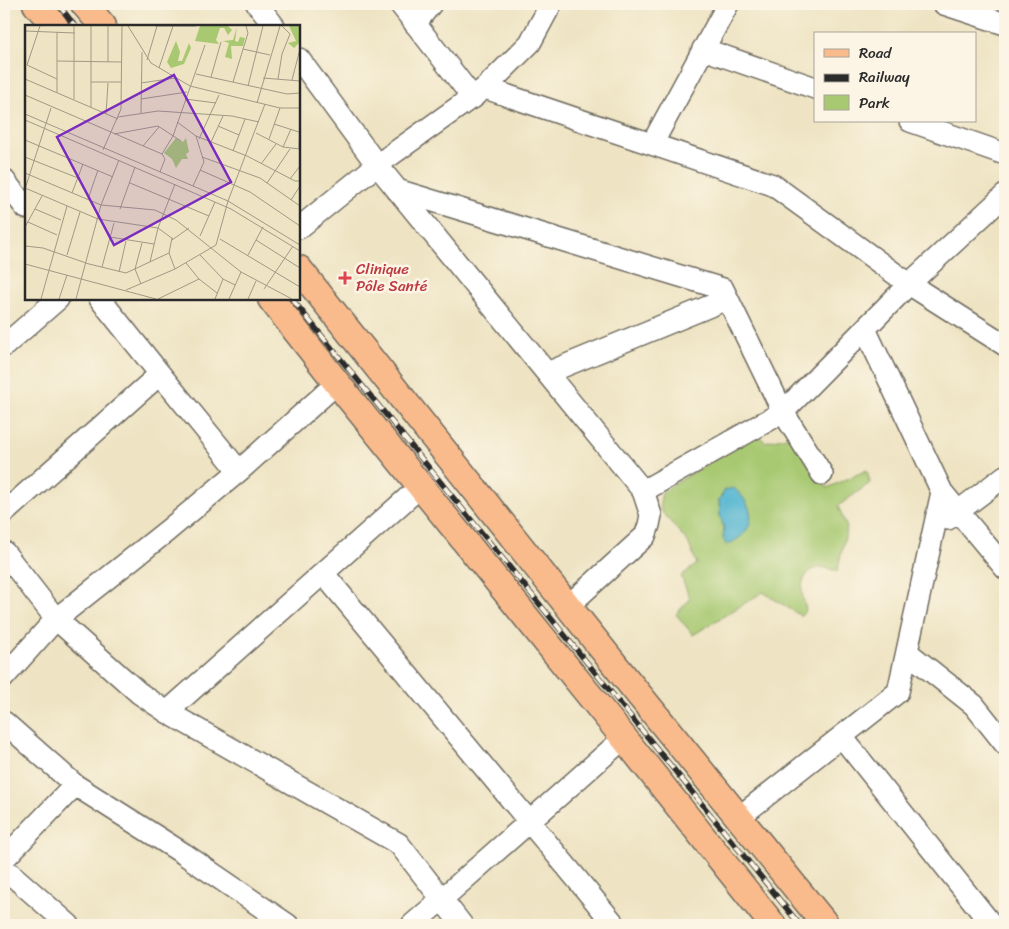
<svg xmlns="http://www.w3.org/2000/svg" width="1009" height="929" viewBox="0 0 1009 929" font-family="Sriracha,sans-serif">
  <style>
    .green { fill: #a8c972; stroke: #6a7a4e; fill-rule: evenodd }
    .water { fill: #52b5d1; stroke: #3e707e }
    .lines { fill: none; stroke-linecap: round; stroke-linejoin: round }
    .minor-casing { stroke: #6f6b60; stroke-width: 24 }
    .major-casing { stroke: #6f6b60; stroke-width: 29 }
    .minor { stroke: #fff; stroke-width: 21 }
    .major { stroke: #fabb8c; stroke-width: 26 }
    .rail-casing { stroke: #2b2b2b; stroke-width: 5.5 }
    .rail { stroke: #fcf5e5; stroke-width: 4; stroke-dasharray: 11; stroke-linecap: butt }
    .health-dot { fill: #e0444e; stroke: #fcf5e5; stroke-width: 2 }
    .labels { text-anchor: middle; stroke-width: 5; stroke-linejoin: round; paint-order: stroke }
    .health-label { font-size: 15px; fill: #be3a42; stroke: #fcf5e5; text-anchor: start }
    .inset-road { fill: none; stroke: #a09986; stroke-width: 1 }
    .view { fill: #7b2cbf; fill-opacity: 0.15; stroke: #7b2cbf; stroke-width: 2.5 }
    .inset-edge { fill: none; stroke: #2b2b2b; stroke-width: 2.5 }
  </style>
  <rect width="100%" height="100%" fill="#fcf5e5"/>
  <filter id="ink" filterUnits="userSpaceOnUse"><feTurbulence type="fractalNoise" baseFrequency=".02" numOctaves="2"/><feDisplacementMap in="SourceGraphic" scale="10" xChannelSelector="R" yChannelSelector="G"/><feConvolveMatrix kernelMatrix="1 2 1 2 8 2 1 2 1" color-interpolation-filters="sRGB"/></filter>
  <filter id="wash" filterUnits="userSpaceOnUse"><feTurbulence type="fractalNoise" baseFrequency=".0096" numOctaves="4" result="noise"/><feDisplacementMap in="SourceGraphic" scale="20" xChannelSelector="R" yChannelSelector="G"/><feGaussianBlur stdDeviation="1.12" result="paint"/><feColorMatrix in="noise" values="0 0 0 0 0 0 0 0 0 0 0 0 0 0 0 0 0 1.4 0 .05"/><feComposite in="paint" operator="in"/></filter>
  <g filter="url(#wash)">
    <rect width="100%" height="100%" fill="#eee3c2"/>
    <!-- green -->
    <path class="green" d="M757 433 765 442 794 435 827 488 867 470 870 483 838 506 847 528 837 572C824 565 809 565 803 582 800 590 804 602 806 610L801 616 763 592 693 635 676 614 690 599 681 576 697 564 688 542 661 511 660 502 662 492ZM734 489 723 538 724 528 720 515 719 500 725 490Z"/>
    <!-- water -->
    <path class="water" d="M734 488C758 509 757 533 726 545L723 538 724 528 720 515 719 500 725 490Z"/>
  </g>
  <g filter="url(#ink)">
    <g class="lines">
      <!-- minor casing -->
      <g class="minor-casing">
        <path id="minor" d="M257 4 274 26
          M400 4 473 98
          M944 4 1005 24
          M415 24 431 4
          M703 49 815 88
          M299 59 377 165 643 491 651 515 649 525 645 536 568 606
          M485 88 773 185 909 284 1005 345
          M910 121 1005 154
          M652 144 728 4
          M4 180 26 208
          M397 190 723 289 783 412 822 474
          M299 228 377 165 485 88 530 43 551 4
          M100 299 160 374 239 471
          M865 329 942 492 1005 568
          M4 346 58 299
          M547 373 727 299
          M643 491 783 412 909 284 1005 195
          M4 513 160 374
          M948 519 1005 476
          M4 552 56 619 139 693 167 712 399 844 462 925
          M323 573 615 925
          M907 652 974 705 1005 744
          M4 677 56 619 167 531 239 471 337 383
          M167 712 421 486
          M4 722 75 785 184 854 288 925
          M842 737 992 925
          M738 818 898 692 942 492
          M4 859 75 785
          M4 868 69 925
          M412 925 442 899 624 738"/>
      </g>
      <!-- major casing -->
      <g class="major-casing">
        <path id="major" d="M36 4 55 26
          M84 4 103 26
          M299 269 623 675 826 925
          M271 299 337 383 624 738 773 925"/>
      </g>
      <!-- minor -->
      <use href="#minor" class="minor"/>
      <!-- major -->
      <use href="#major" class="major"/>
      <!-- rail casing -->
      <g class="rail-casing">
        <path id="rail" d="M58 4 75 26
          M292 299 800 925"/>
      </g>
      <!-- rail -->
      <use href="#rail" class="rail"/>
    </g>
  </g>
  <!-- markers -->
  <path class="health-dot" d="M342.5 270.5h5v5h5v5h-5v5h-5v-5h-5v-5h5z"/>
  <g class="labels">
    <!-- health labels -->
    <g class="health-label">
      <text x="356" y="274">Clinique<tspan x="356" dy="17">Pôle Santé</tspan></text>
    </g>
  </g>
  <!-- overview -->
  <g transform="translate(25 25)">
    <rect width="275" height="275" fill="#eee3c2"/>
    <path d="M175 1H203L207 5 203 10 199 3H195L191 15 194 19 170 16ZM264 1H275V17L269 23 263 18 271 16ZM212 2 210 16 213 17 215 12 220 13 218 21H206L207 34 200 32 204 18 198 16 208 15ZM151 16 155 27 153 36H157L164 18 166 23 159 39 146 43 142 37ZM151 113 158 117 161 113 164 127 161 129 163 134H157L151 143 147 134 139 128Z" fill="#a8c972"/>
    <path class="inset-road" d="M103 1 126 38 165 61 255 83H275M130 1H171M0 6 50 8M32 7V67M218 24 245 30M122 35 132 1M32 36 96 37M83 37V1M2 40 15 1M2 40 32 54M134 43 148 1M171 49 262 69 275 68M186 52 196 17M238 53 275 56M0 54 93 94M253 54 257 29 265 9 257 1M267 55 275 24M66 57H96M208 57 223 8 221 1M116 58 150 53M223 61 238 1M0 70 137 129 140 134 135 147M49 74V1M116 74 162 67M160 74 191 78M232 78 255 1M66 82V1M116 88 117 27M0 89 203 176 275 220M81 89 83 58M93 92 133 86 207 91 234 97M0 95 206 184 275 226M152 97 171 111 222 131 270 156H275M249 99 274 107M193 101 214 110M231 108 258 122 275 124M89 109 133 101 156 116M174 114 194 70M244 114 255 83M0 115 88 152M186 117 198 91M118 121 134 102M258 122 266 104M274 124 275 88M78 125 96 84 97 1M208 126 220 94M137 129 148 111 180 20M0 132 53 153M177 132 235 153 275 181M236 139 251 119M175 145 225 167 275 201M0 148 76 180 130 185 151 195 216 247 267 274M265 154 275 141M105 158 184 191M242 158 265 124M168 161 179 137 171 111M0 163 73 194 133 203 148 214M0 164 26 83M47 168 58 139M63 174 73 145M266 175 275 161M10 184 36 195M95 184 110 142M3 197 32 210M0 202 17 171M175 211 190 177M85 212 129 219M195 214 275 262M147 215 164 203M231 215 275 243M0 221 18 223 61 238M144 228 150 244M42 230 55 187M175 230 198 254 210 260M223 230 238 202M125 237 133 203 150 159M60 238 101 248 144 228 147 213M161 238 174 254 192 268M0 239 131 274M77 242 89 198M94 247 101 216M116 259 110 244 117 218M239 264 268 221M101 265 150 244 191 220 203 176 240 79M16 274 42 181M34 274 42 250M51 274 76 180 94 135M133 274 174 254M190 274 198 254M204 274 216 247M223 274 231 256"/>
    <path class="view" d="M149 50 206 157 89 220 32 112Z"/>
    <rect width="275" height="275" class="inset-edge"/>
  </g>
  <!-- margin -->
  <rect width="1009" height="929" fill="none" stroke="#fcf5e5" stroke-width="20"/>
  <!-- legend -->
  <rect x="814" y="32" width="162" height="90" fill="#fcf5e5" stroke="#a8a49b"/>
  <rect x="824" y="49" width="25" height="8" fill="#fabb8c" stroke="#a8a49b"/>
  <text x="859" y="58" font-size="15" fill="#2b2b2b">Road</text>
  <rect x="824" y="74" width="25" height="8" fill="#2b2b2b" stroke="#a8a49b"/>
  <text x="859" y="82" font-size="15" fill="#2b2b2b">Railway</text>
  <rect x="824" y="95" width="25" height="15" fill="#a8c972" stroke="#a8a49b"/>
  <text x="859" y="108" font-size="15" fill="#2b2b2b">Park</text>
</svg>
